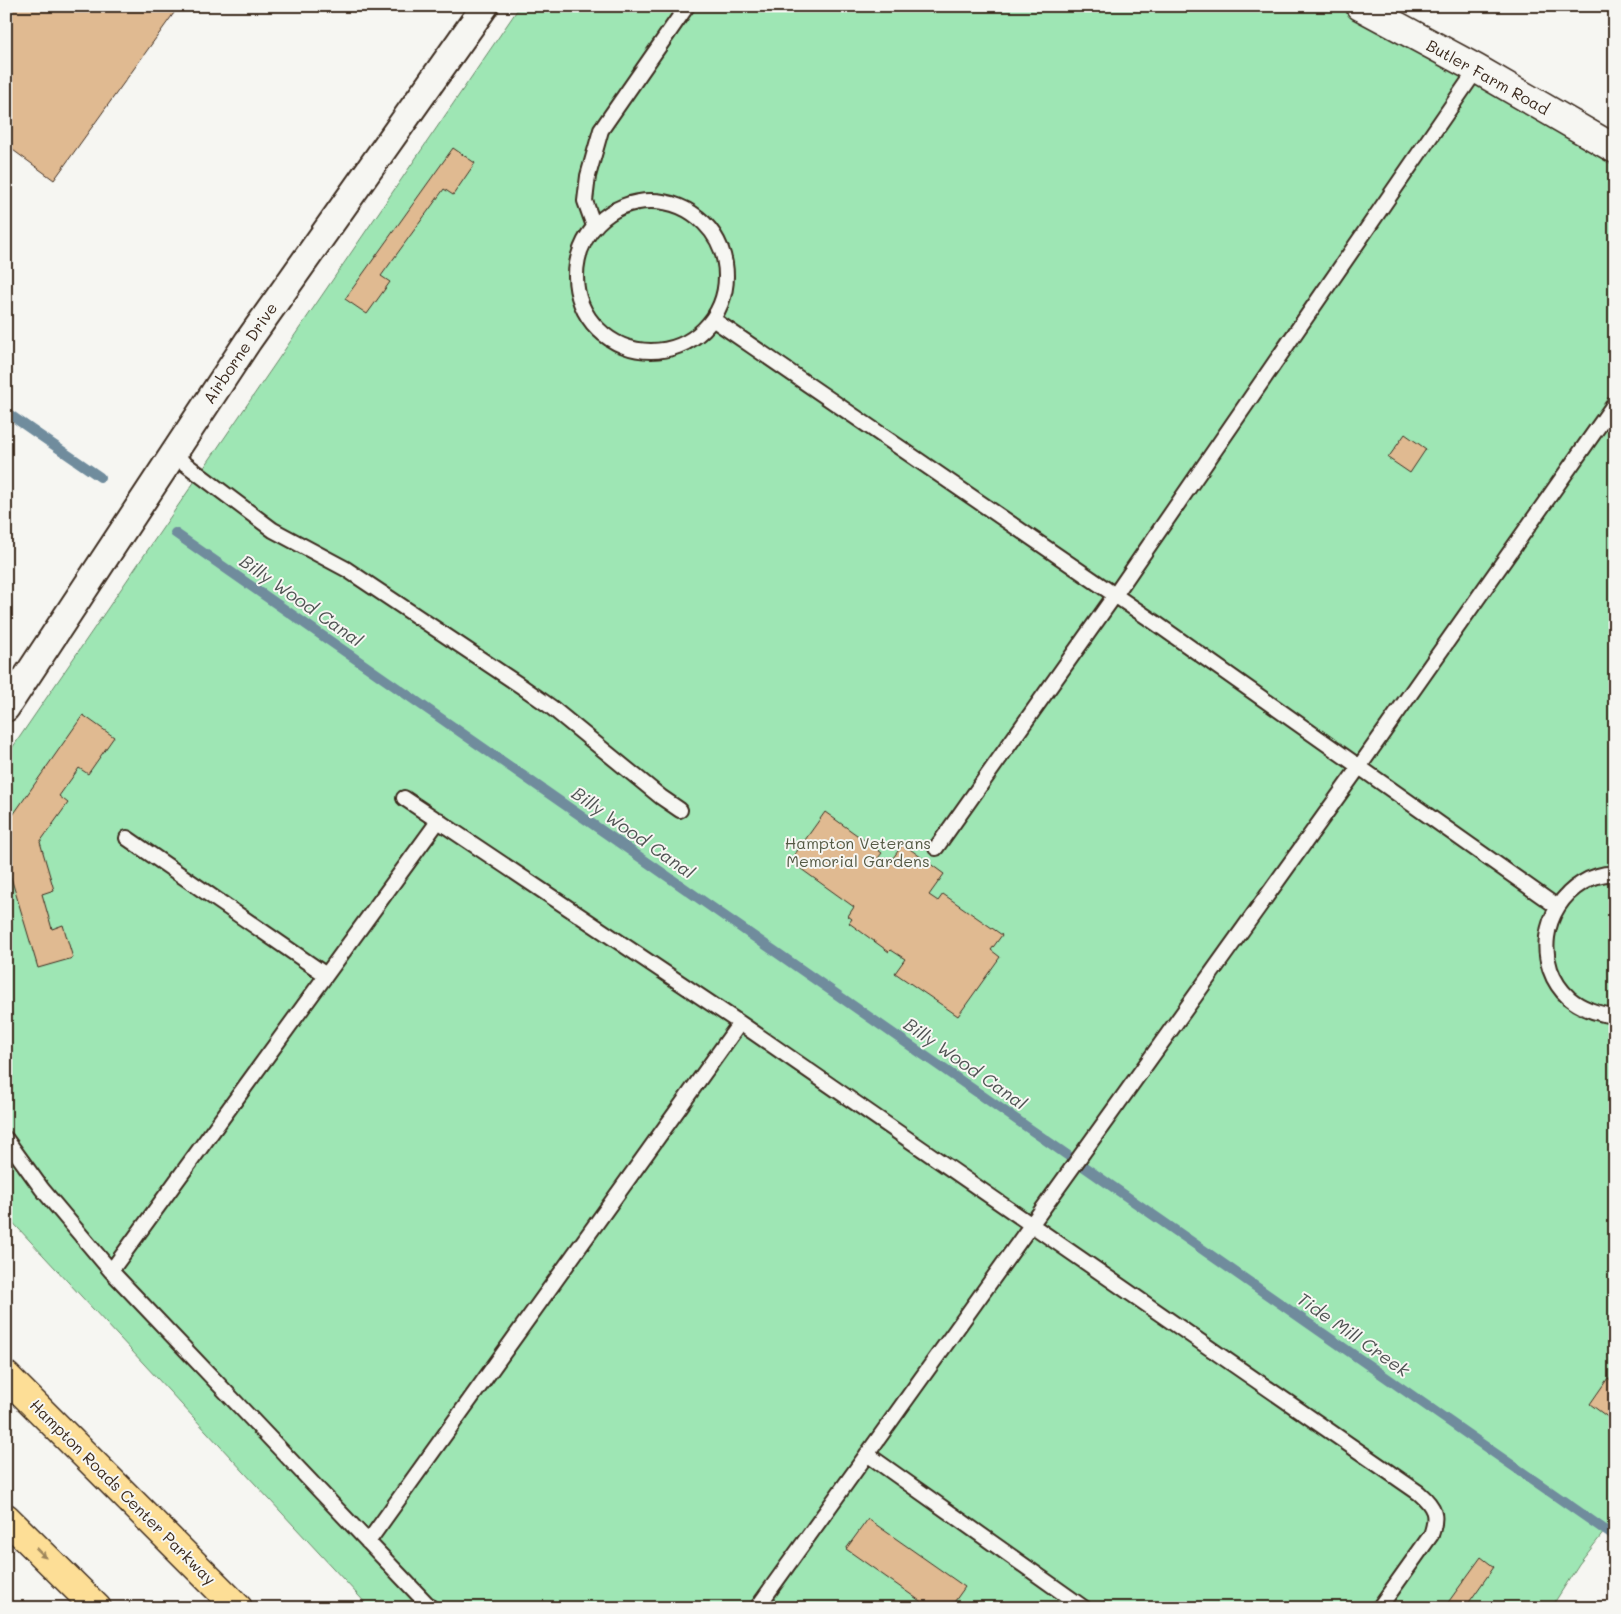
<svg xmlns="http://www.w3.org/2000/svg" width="1621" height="1614" viewBox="0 0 1621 1614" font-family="Mali,sans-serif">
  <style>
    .green { fill: #9ee6b4; stroke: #6c8869 }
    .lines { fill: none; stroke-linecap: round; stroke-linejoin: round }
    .stream { stroke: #6f8c9d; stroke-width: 10 }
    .building { fill: #e0ba91; stroke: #3b2a1e }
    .lane-casing { stroke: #3b2a1e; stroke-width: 18 }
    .street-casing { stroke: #3b2a1e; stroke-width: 30 }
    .secondary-casing { stroke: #3b2a1e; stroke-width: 31 }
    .primary-casing { stroke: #3b2a1e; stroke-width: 31 }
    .lane { stroke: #f6f6f2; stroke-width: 14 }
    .street { stroke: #f6f6f2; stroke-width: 26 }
    .secondary { stroke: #f6f6f2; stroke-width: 28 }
    .primary { stroke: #fdde96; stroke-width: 28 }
    .oneway { fill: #9c845a }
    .labels { text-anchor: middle; stroke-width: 4; stroke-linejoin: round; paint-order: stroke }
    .street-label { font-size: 16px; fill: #3b2a1e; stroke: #f6f6f2 }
    .park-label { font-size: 16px; fill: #545944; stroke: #f6f6f2 }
    .water-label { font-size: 18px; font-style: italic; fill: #505353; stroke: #f6f6f2 }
  </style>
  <rect width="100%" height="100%" fill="#f6f6f2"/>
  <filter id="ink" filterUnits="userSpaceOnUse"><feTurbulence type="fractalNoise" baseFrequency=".02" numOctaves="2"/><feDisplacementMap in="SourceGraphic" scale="10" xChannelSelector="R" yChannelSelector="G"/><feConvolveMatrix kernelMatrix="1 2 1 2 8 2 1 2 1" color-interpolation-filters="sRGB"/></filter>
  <g filter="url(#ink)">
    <!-- green -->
    <path class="green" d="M520 6H1352L1615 161V1518L1579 1564 1551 1608H370L6 1215V757Z"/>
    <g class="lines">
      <!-- stream -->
      <path class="stream" d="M6 412 100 477
        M175 533 1615 1537"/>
    </g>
    <!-- building -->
    <path class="building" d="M6 6H179L54 180 6 145Z
      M453 148 475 163 453 195 444 189 381 276 390 282 367 314 345 299Z
      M1405 434 1426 449 1410 473 1388 458Z
      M83 715 114 737 88 774 79 768 59 796 68 803 40 842 54 890 42 894 52 929 63 925 73 958 38 968 6 861V825Z
      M825 812 882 853 878 858 888 865 903 844 944 874 929 895 938 901 943 894 1002 935 991 950 1000 957 958 1016 895 973 905 959 891 950 889 952 849 923 852 919 848 916 854 907 790 861Z
      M1608 1378 1615 1383 1613 1421 1590 1404Z
      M868 1519 965 1587 950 1608H930L846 1549Z
      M1481 1557 1494 1567 1465 1608H1444Z"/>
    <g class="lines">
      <!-- lane casing -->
      <g class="lane-casing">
        <path id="lane" d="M576 276a75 75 0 1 1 150 0a75 75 0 1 1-150 0Z
          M594 226 585 201 588 176 601 130 687 6
          M714 320 1157 624 1556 906
          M172 454 273 530 346 569 521 686 551 707 661 797 680 810
          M404 798 740 1023 1419 1493C1435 1507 1438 1515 1431 1535L1379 1608
          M127 838 326 975
          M936 848 1115 595 1477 69
          M1615 874C1604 873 1591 877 1582 883 1542 907 1533 965 1569 998 1582 1009 1599 1014 1615 1016
          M6 1139 42 1189 111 1271 431 1608
          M111 1271 439 820
          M867 1454 1084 1608
          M368 1542 740 1023
          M757 1608 1359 767 1615 403"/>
      </g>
      <!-- street casing -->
      <g class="street-casing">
        <path id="street" d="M6 708 248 341 485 6"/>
      </g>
      <!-- secondary casing -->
      <g class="secondary-casing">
        <path id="secondary" d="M1360 6 1477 69 1615 149"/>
      </g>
      <!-- primary casing -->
      <g class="primary-casing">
        <path id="primary" d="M6 1376 238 1608
          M6 1518 97 1608"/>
      </g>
      <!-- lane -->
      <use href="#lane" class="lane"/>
      <!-- street -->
      <use href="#street" class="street"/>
      <!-- secondary -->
      <use href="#secondary" class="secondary"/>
      <!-- primary -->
      <use href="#primary" class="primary"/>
    </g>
    <!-- one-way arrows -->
    <defs><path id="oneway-solid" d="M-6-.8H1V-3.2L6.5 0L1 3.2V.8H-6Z" transform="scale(1.25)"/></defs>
    <use class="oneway" href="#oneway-solid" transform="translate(41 1553) rotate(45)"/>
  </g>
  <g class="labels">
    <!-- street labels -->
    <g class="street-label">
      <text transform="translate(1488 77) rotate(29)" y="6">Butler Farm Road</text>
      <text transform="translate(240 353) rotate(-56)" y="6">Airborne Drive</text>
      <text transform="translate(123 1492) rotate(45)" y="6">Hampton Roads Center Parkway</text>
    </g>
    <!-- park labels -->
    <g class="park-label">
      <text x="858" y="849">Hampton Veterans<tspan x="858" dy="18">Memorial Gardens</tspan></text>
    </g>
    <!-- water labels -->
    <g class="water-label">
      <text transform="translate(301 601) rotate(35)" y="6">Billy Wood Canal</text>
      <text transform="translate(633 833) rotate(35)" y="6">Billy Wood Canal</text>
      <text transform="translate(965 1064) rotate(35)" y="6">Billy Wood Canal</text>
      <text transform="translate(1353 1335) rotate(35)" y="6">Tide Mill Creek</text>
    </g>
  </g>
  <!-- margin -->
  <rect width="1621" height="1614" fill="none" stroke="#f6f6f2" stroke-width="25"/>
  <rect x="12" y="12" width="1596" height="1589" fill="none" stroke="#3b2a1e" stroke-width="2" filter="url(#ink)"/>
</svg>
